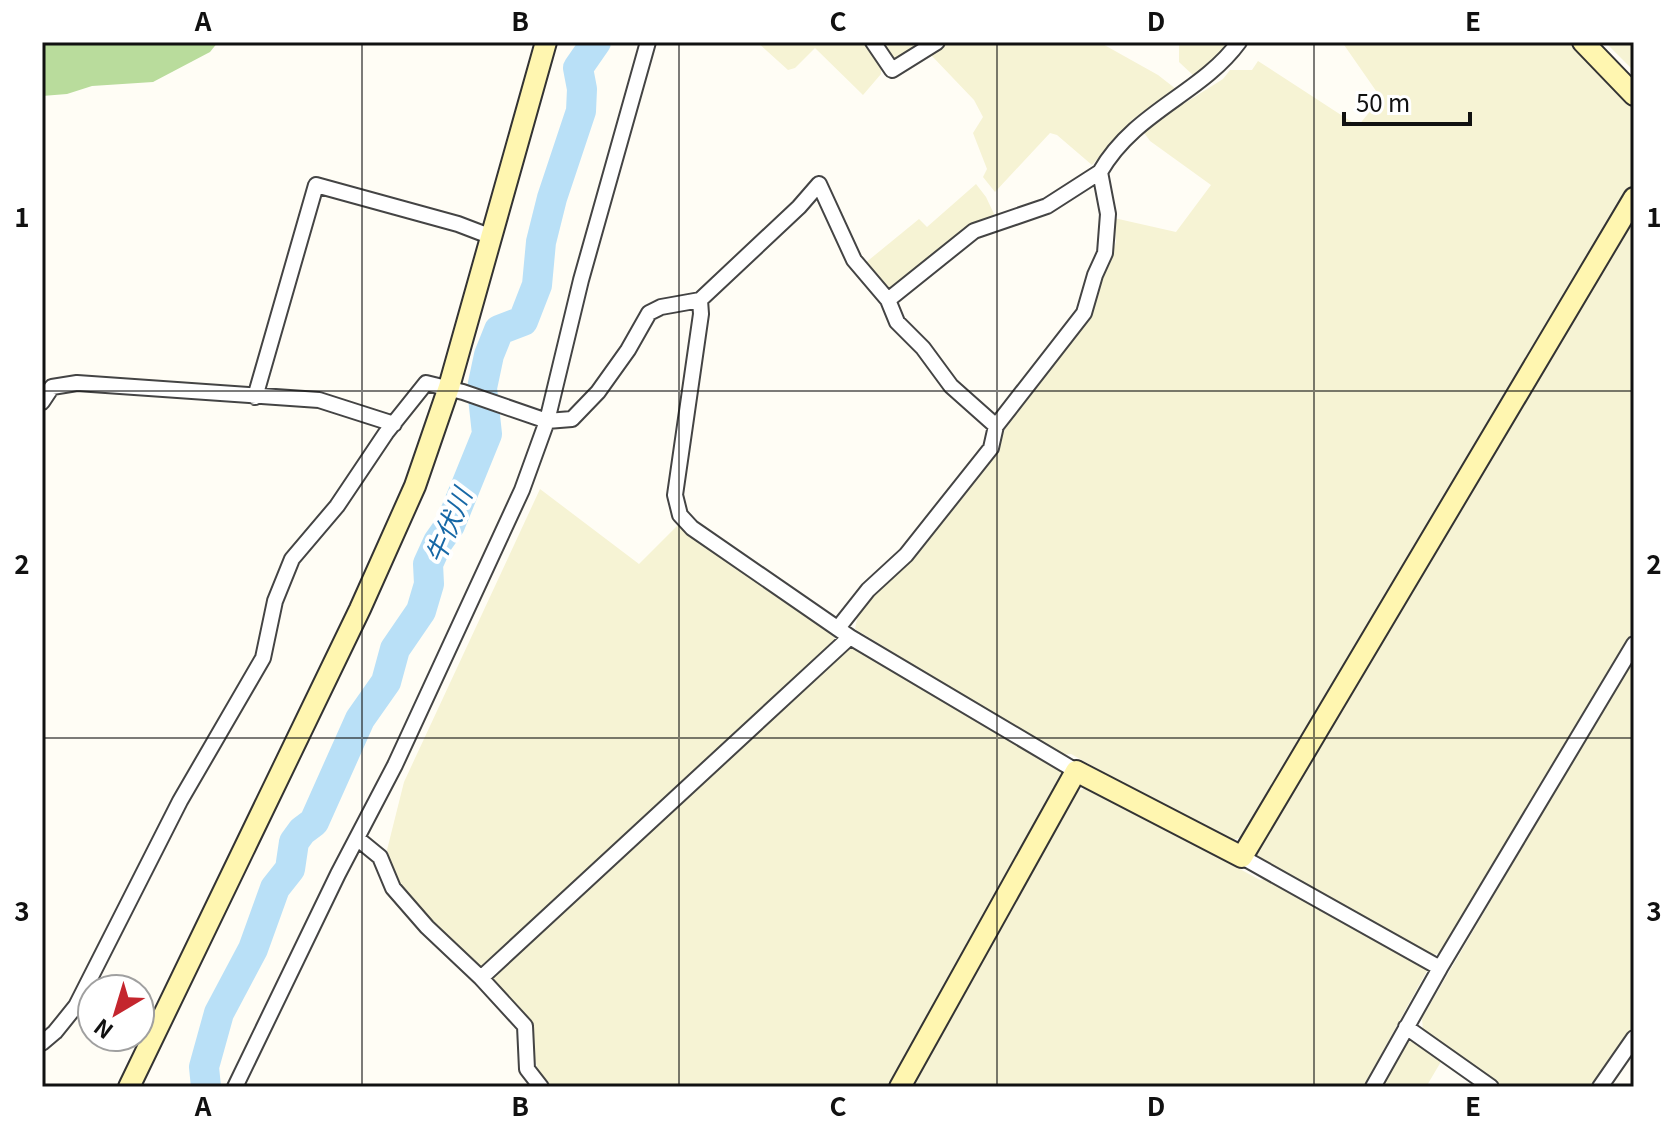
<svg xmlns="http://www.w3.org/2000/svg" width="1676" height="1129" viewBox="0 0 1676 1129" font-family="Georgia,'Noto Sans JP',serif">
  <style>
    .farmland { fill: #f6f3d4 }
    .forest { fill: #b9dc9c }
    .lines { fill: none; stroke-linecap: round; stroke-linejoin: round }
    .river { stroke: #b9e0f7; stroke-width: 30 }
    .street-casing { stroke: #444; stroke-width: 18 }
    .secondary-casing { stroke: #333; stroke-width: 24 }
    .street { stroke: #fff; stroke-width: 14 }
    .secondary { stroke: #fff6b0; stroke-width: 20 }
    .grid { fill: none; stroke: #111; stroke-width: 2; stroke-opacity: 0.55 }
    .labels { text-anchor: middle; stroke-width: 8; stroke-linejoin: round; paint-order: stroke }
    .water-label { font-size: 26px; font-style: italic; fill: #1768a6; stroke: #fff }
    .neatline { fill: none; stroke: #111; stroke-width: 3 }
    .grid-label { font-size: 26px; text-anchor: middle; font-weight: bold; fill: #111 }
  </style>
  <rect width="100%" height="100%" fill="#fffdf5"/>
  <!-- farmland -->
  <path class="farmland" d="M757 42H866L881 63V74L863 95 815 48 795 68 788 70Z
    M878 42H929L901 59 888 58Z
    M946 42H1099L1158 75 1176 89 1133 119 1092 165 1057 135 1050 133 995 192 983 177 987 169 973 133 983 117 974 100 931 55Z
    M1179 42H1234L1196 78 1179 62Z
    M1342 42H1571L1634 109V183L1246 835 1228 842 1071 754 1061 755 855 629 858 614 870 599 918 554 994 458 1005 429 1087 322 1116 242 1114 218 1176 232 1211 185 1150 141 1142 130 1223 79 1230 70H1252L1258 61 1358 126 1381 98Z
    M1605 42H1634V71Z
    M976 184 986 197 995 216 969 229 903 282 889 289 864 264 919 219 927 227Z
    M1634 217V629L1440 953 1433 955 1268 866 1255 855Z
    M540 489 639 564 679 524 831 632 836 641 483 967H477L416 904 396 878 387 850 404 782Z
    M856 648 1066 770 890 1087H555L550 1084 539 1073 535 1060 533 1030 528 1019 492 981 493 974 845 649Z
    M1634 657V1030L1596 1087H1501L1423 1031 1422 1018Z
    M1089 787 1260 880 1269 878 1428 969 1363 1087H911L1078 791Z
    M1415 1041 1442 1060 1426 1087H1382L1407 1042Z"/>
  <!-- forest -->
  <path class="forest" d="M42 42H218L210 52 153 82 92 86 67 94 42 96Z"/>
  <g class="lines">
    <!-- river -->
    <path class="river" d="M206 1087 204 1067 219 1013 253 949 275 888 290 869 294 842 302 831 314 822 360 719 386 682 395 649 421 611 429 584 428 564 438 542 450 525 487 434 482 388 489 355 499 330 523 321 537 285 541 242 552 198 581 111 582 89 578 68 596 42"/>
    <!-- street casing -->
    <g class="street-casing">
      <path id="street" d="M873 42 892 70 937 42
        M700 300 701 314 675 495 680 515 692 528 850 637 1076 771
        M888 300 974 231 1047 206 1100 172
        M255 397 316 185 458 224 492 237
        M42 402 52 387 77 383 319 400 394 424
        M838 628 868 590 906 555 991 448 996 426 1084 313 1095 275 1105 253 1108 214 1100 172C1135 111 1201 94 1239 42
        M358 839 380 857 393 888 427 927 481 978 525 1026 527 1069 541 1087
        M1242 857 1440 968
        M481 978 850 637
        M1406 1027 1491 1087
        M42 1043 55 1032 76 1006 180 801 263 658 275 601 292 559 337 506 386 433 426 383 463 392 547 421 572 419 598 392 628 350 649 313 661 307 700 300 799 207 819 184 854 260 888 300 897 322 923 348 951 386 996 426
        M235 1087 338 874 395 765 522 490 547 421 581 280 648 42
        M1373 1087 1440 968 1634 644
        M1600 1087 1634 1038"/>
    </g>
    <!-- secondary casing -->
    <g class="secondary-casing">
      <path id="secondary" d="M1583 42 1634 95
        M129 1087 360 609 415 486 449 387 546 42
        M900 1087 1076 771 1242 857 1634 198"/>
    </g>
    <!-- street -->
    <use href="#street" class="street"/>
    <!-- secondary -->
    <use href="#secondary" class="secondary"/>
  </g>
  <!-- grid -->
  <path class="grid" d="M362 42V1087M679 42V1087M997 42V1087M1314 42V1087M42 391H1634M42 738H1634"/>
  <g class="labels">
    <!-- water labels -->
    <g class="water-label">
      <text transform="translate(449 526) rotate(-67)" y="9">牛伏川</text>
    </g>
  </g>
  <!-- border -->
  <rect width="1676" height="1129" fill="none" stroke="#ffffff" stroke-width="88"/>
  <!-- north arrow -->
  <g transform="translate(116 1013) rotate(218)"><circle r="38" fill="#ffffff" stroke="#a0a0a0" stroke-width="2"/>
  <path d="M0-6L14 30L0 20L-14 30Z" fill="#c4262e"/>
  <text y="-12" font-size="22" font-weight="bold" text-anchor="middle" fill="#111111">N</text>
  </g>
  <!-- scale -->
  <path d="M1344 112v12h126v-12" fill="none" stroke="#111111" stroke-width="4"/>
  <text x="1356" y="112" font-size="24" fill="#111111" stroke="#ffffff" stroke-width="6" paint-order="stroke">50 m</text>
  <rect x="44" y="44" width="1588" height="1041" class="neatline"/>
  <g class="grid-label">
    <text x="203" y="31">A</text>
    <text x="520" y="31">B</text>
    <text x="838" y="31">C</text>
    <text x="1156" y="31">D</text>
    <text x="1473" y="31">E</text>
    <text x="22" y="227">1</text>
    <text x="1654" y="227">1</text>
    <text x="22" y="574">2</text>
    <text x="1654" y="574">2</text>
    <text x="22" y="921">3</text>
    <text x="1654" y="921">3</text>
    <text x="203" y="1116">A</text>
    <text x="520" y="1116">B</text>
    <text x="838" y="1116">C</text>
    <text x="1156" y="1116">D</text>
    <text x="1473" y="1116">E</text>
  </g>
</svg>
